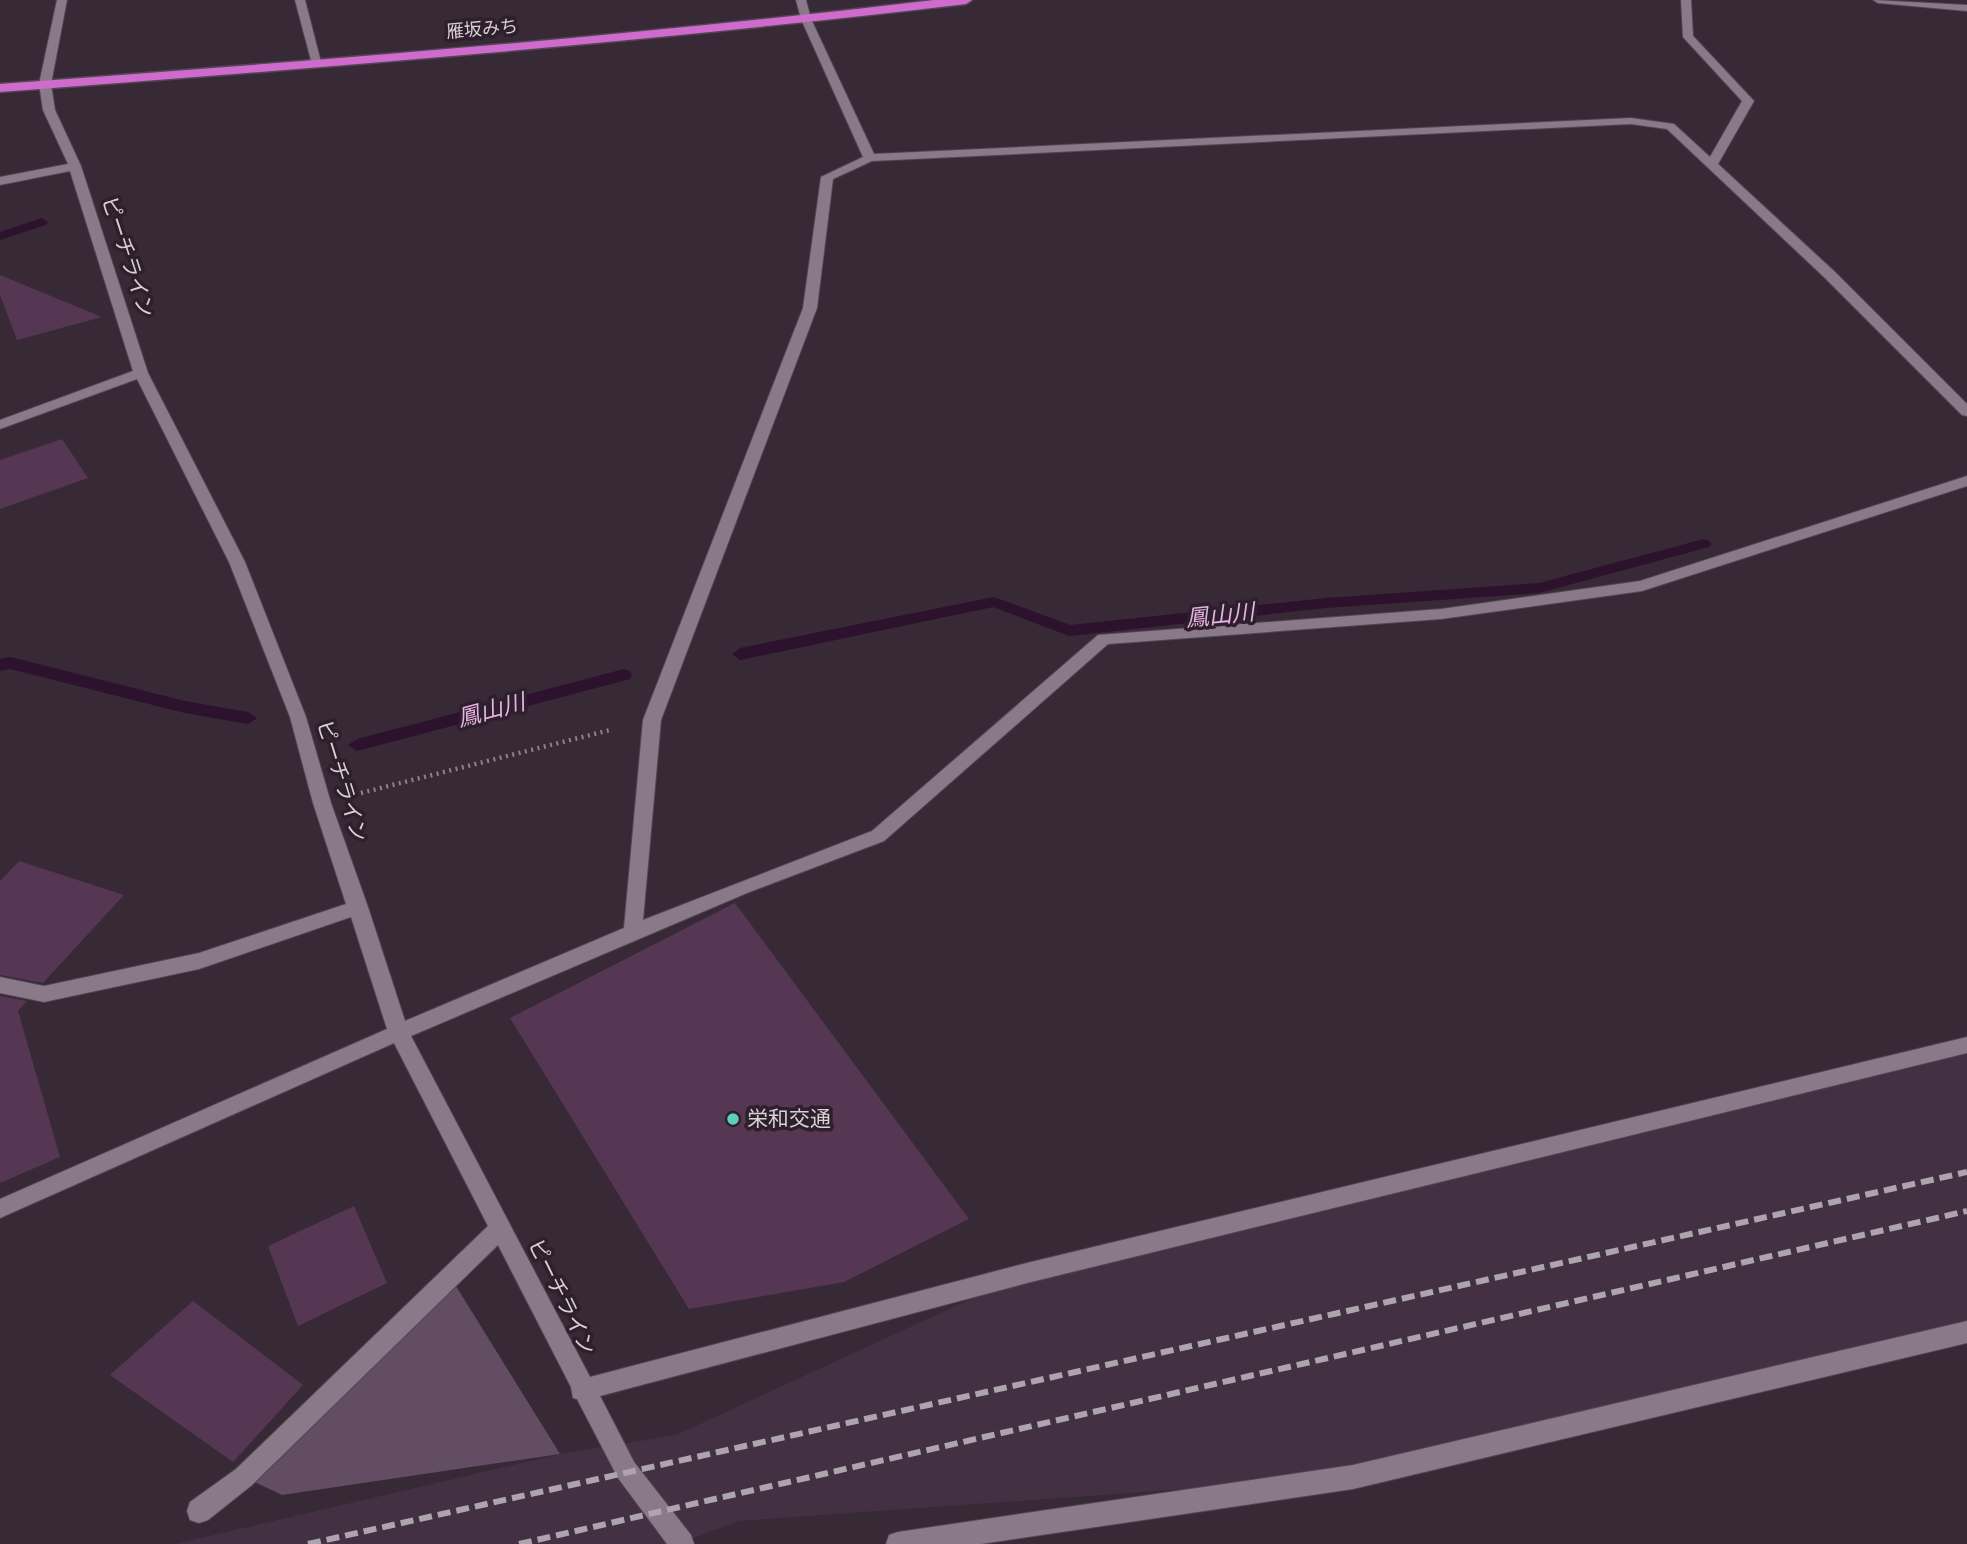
<svg xmlns="http://www.w3.org/2000/svg" width="1967" height="1544" viewBox="0 0 1967 1544" font-family="'Times New Roman','Noto Sans JP',serif">
  <style>
    .built { fill: #433042 }
    .green { fill: #634d62 }
    .lines { fill: none; stroke-linecap: round; stroke-linejoin: round }
    .stream { fill: #2d122d; fill-rule: evenodd }
    .building { fill: #553754 }
    .minor-casing { stroke: #524652; stroke-width: 2 }
    .highway-casing { stroke: #524652; stroke-width: 3 }
    .path { stroke: #8d828c; stroke-width: 4.5; stroke-dasharray: 2 4.5; stroke-linecap: butt }
    .minor { fill: #8a7989; fill-rule: evenodd }
    .highway { fill: #ce6bcc; fill-rule: evenodd }
    .rail { stroke: #aea4ad; stroke-width: 6; stroke-dasharray: 13 6; stroke-linecap: butt }
    .poi-dot { fill: #5eceb7; stroke: #2d1f2c; stroke-width: 2.5 }
    .labels { text-anchor: middle; stroke-width: 7; stroke-linejoin: round; paint-order: stroke }
    .far-street-label { font-size: 18px; fill: #d8cfd7; stroke: #2d1f2c }
    .street-label { font-size: 21px; fill: #d8cfd7; stroke: #2d1f2c }
    .poi-label { font-size: 21px; fill: #d8cfd7; stroke: #2d1f2c; text-anchor: start }
    .water-label { font-size: 23px; font-style: italic; fill: #e6b1e3; stroke: #2d1f2c }
  </style>
  <rect width="100%" height="100%" fill="#372936"/>
  <!-- built -->
  <path class="built" d="M1967 1045V1332L1353 1477 739 1521 678 1544H175L560 1454 676 1435 1027 1273Z"/>
  <!-- green -->
  <path class="green" d="M451 1278 560 1454 282 1495 244 1477Z"/>
  <g class="lines">
    <!-- stream -->
    <path class="stream" d="M42 218 48 222 46 225 0 240V232Z
      M1704 539 1709 541 1712 544 1709 547 1539 593 1326 608 1069 636 993 607 740 660 732 654 740 648 994 597 1070 625 1326 598 1539 583Z
      M10 657 185 701 248 712 257 718 248 724 185 713 10 669 0 671V659Z
      M624 669 630 671 632 675 630 679 357 751 348 745 357 739Z"/>
  </g>
  <!-- building -->
  <path class="building" d="M0 275 102 317 17 340 0 295Z
    M62 439 88 478 0 509V460Z
    M19 861 124 895 43 983 0 975V881Z
    M735 903 969 1219 844 1282 689 1309 510 1018Z
    M0 996 27 1001 18 1011 60 1157 0 1183Z
    M354 1206 387 1283 298 1326 268 1246Z
    M193 1301 303 1385 233 1462 110 1375Z"/>
  <g class="lines">
    <!-- minor casing -->
    <g class="minor-casing">
      <path id="minor" d="M57 0H67L51 84 55 110 81 166 148 373 245 562 306 717 331 803 368 907 405 1021 624 928 643 720 803 308 821 177 863 157 801 19 796 0H806L811 19 874 154 1631 118 1674 124 1710 157 1742 101 1683 37 1681 0H1691L1693 36 1754 101 1718 164 1835 272 1967 404V416L1962 415 1825 278 1667 129 1631 124 872 161 833 179 817 308 661 720 643 920 872 831 1098 635 1441 609 1640 581 1967 476V486L1642 591 1441 619 1108 644 884 841 747 893 411 1036 590 1377 1027 1263 1967 1037V1053L1027 1283 600 1396 634 1462 691 1535 694 1544H667L618 1478 577 1399 573 1398 571 1387 498 1245 252 1485 208 1520 199 1523 190 1520 187 1511 190 1502 236 1469 488 1226 394 1043 0 1218V1199L387 1029 351 917 199 969 44 1002 0 993V977L44 986 199 953 346 904 313 803 290 717 229 562 137 379 0 429V420L133 371 70 171 0 185V177L68 164 43 110 39 84Z
        M295 0H305L322 66 312 64Z
        M1873 0 1967 5V11L1878 3Z
        M1967 1321V1343L1353 1489 981 1544H886L889 1535 898 1532 1353 1465Z"/>
    </g>
    <!-- highway casing -->
    <g class="highway-casing">
      <path id="highway" d="M934 0H972L966 4C645 42 322 68 0 92V84C312 61 624 37 934 0Z"/>
    </g>
    <!-- path -->
    <path class="path" d="M361 793 610 730"/>
    <!-- minor -->
    <use href="#minor" class="minor"/>
    <!-- highway -->
    <use href="#highway" class="highway"/>
    <!-- rail -->
    <path class="rail" d="M308 1544 1967 1172
      M519 1544 1967 1211"/>
  </g>
  <!-- markers -->
  <circle class="poi-dot" cx="733" cy="1119" r="7"/>
  <g class="labels">
    <!-- far-street labels -->
    <g class="far-street-label">
      <text transform="translate(482 29) rotate(-5)" y="6">雁坂みち</text>
    </g>
    <!-- street labels -->
    <g class="street-label">
      <text transform="translate(128 257) rotate(72)" y="7">ピーチライン</text>
      <text transform="translate(342 781) rotate(73)" y="7">ピーチライン</text>
      <text transform="translate(562 1297) rotate(64)" y="7">ピーチライン</text>
    </g>
    <!-- poi labels -->
    <g class="poi-label">
      <text x="747" y="1126">栄和交通</text>
    </g>
    <!-- water labels -->
    <g class="water-label">
      <text transform="translate(1220 615) rotate(-6)" y="8">鳳山川</text>
      <text transform="translate(491 710) rotate(-15)" y="8">鳳山川</text>
    </g>
  </g>
</svg>
